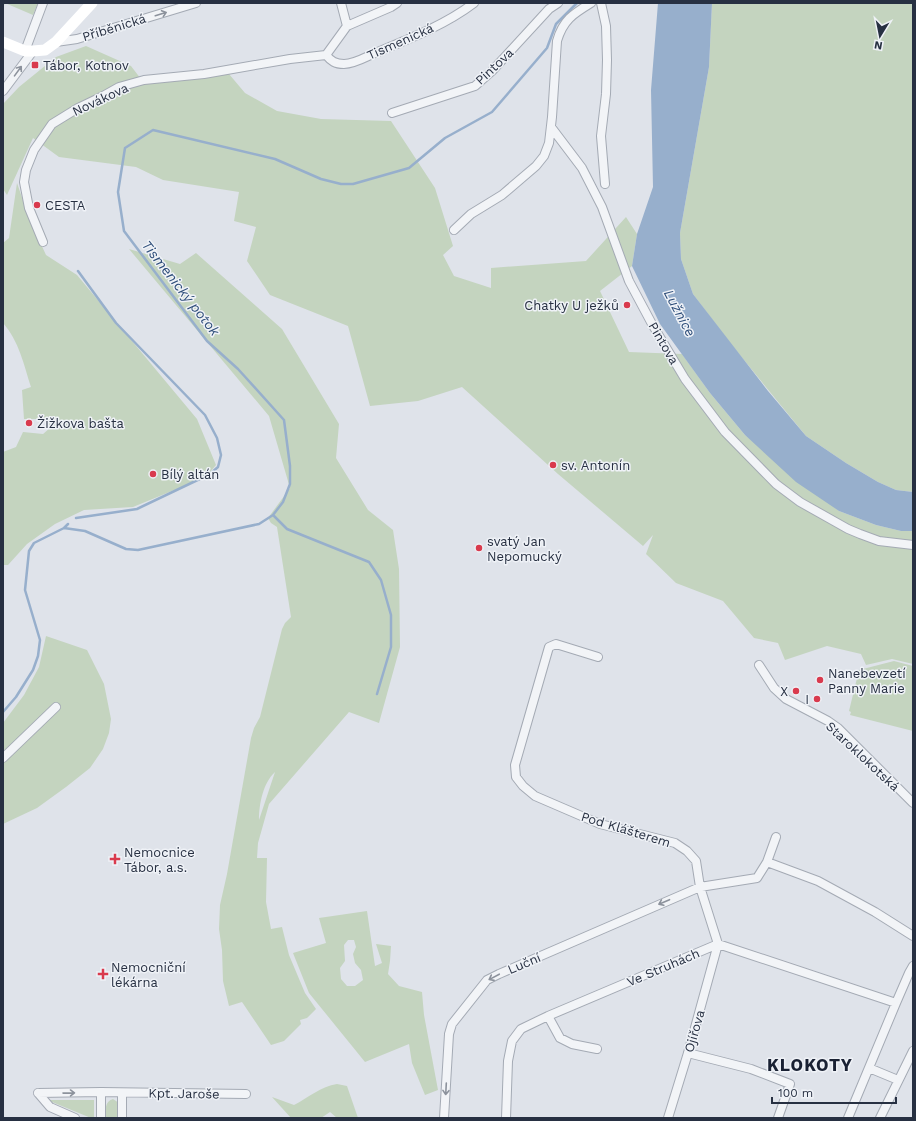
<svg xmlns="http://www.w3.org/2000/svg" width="916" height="1121" viewBox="0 0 916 1121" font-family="'Work Sans',sans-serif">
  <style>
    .green { fill: #c4d4bf; fill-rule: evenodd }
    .water { fill: #97afcc }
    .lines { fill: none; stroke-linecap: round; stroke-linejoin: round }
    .stream { stroke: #97afcc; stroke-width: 2.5 }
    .minor-casing { stroke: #a4aab4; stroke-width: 10 }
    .minor { stroke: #f2f4f7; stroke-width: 8 }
    .secondary { stroke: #fff; stroke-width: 11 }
    .oneway { stroke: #8c929c }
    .poi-dot { fill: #d93a4d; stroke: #eff2f7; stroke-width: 1.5 }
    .labels { text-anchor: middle; stroke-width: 3; stroke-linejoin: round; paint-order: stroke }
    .street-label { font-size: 13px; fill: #273042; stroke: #eff2f7 }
    .poi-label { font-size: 13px; fill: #273042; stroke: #eff2f7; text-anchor: start }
    .water-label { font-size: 14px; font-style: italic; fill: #2d4d79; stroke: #eff2f7 }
    .district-label { font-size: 17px; font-weight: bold; letter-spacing: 1px; fill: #192133; stroke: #eff2f7 }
  </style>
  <rect width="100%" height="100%" fill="#dfe3ea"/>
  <!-- green -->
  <path class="green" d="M3 3H38L33 15 5 3 3 8Z
    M712 3H913V492L896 490 878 482 846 463 806 436 730 343 693 294 681 259 680 233 709 67Z
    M86 46 131 66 144 83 229 74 245 93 277 111 321 119 391 121 435 188 453 246 443 255 454 276 491 288V268L586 261 626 217 637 234 632 266 600 291 629 352 682 354 710 393 745 435 839 511 876 525 901 531H913V664L892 659 866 665 861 654 827 646 785 660 778 643 754 638 723 601 676 583 646 554 653 535 643 546 558 474 462 387 418 401 370 406 348 326 270 295 247 261 256 227 234 221 239 192 163 180 136 167 59 157 33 138 7 195 3 189V104L19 87 56 57Z
    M17 183 29 218 46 255 77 275 197 419 216 465 206 477 133 507 84 510 55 524 27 544 8 565H3V452L16 447 23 432 43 434 50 428 46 419H24L22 390 31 387C24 365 19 341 3 323V243L9 238Z
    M129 249 180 264 196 253 282 329 339 424 336 458 368 510 393 530 399 569 400 647 379 723 349 712 269 804 258 843 257 858H267L266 902 271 929 282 927 289 955 305 993 316 1009 307 1018 300 1020 301 1024 284 1041 271 1045 242 1002 229 1006 223 981 222 950 219 929 220 905 227 874 251 738 254 728 260 717 282 629 285 623 291 617 277 527 271 523 268 518 290 488 269 416ZM275 772 259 820C259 804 263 783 275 772Z
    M46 636 87 650 104 684 111 719 109 733 103 749 90 768 66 787 37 808 3 824V723L24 695 39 667Z
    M894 661 913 666V731L850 715 851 712 849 711 859 670Z
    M367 911 375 966 382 963 376 944 391 946 390 961 388 974 399 986 422 992 424 1015 438 1090 425 1095 412 1063 409 1044 365 1062 309 993 293 953 326 943 319 918ZM348 940H354L356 947 353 954 355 963 361 970 363 980 355 986H347L341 979 340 968 345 961 344 945Z
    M337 1084 347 1086 358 1118H337L330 1112 321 1118H291L272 1097 294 1105C308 1098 321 1086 337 1084Z
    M113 1099 119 1103 120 1118H105C106 1110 104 1102 113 1099Z
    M50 1100H94V1118H91L52 1102Z"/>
  <!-- water -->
  <path class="water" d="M658 3H712L709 67 680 233 681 259 693 294 768 391 806 436 846 463 878 482 896 490 913 492V531H901L876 525 839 511 796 482 745 435 710 393 660 324 632 266 637 234 653 187 651 90Z"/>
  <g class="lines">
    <!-- stream -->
    <path class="stream" d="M78 271 116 323 205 415 217 438 221 455 218 467 210 474
      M273 515 287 529 369 562 381 580 391 615V647L377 694
      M76 518 137 509 206 476
      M64 528 68 524
      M3 712 16 697 33 670 38 656 40 640 25 590 29 551 34 543 64 528 85 531 126 549 138 550 259 524 273 515 283 502 290 484V466L284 420 238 369 207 341 124 231 118 192 125 148 153 130 275 159 321 179 341 184H353L409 168 445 138 492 112 547 48 556 24 577 3"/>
    <!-- minor casing -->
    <g class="minor-casing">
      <path id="minor" d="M341 3 347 26
        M601 3 606 26 607 60 606 94 601 136 605 184
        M56 42 77 39 196 3
        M25 51 43 3
        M326 55C331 61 335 64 344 64 354 64 366 57 375 53 409 39 445 25 474 3
        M326 55 347 26 391 7 397 3
        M3 91 33 51
        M392 113 475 86 492 71 549 9 558 3
        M551 127 582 168 602 207 629 281 652 324 685 379 725 432 776 484 800 502 848 529 860 534 879 541 913 545
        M454 230 471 214 502 195 536 166 544 156 549 143 552 117 557 41C563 20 573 14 591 3
        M43 242 29 208 24 182 26 170 34 150 52 124 78 108 103 96 119 87 144 80 204 74 290 59 326 55
        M598 657 556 644 549 647 515 765 516 777 523 786 535 796 600 824 675 843 687 851 696 861 700 887 718 944
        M759 665 774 688 786 699 828 721 838 728 913 803
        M3 758 56 707
        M767 862 776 837
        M548 1016 560 1038 572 1044 597 1049
        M688 1053 751 1069 790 1084 778 1118
        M869 1068 898 1080
        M38 1093 101 1092 246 1094
        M38 1093 50 1107 75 1118
        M122 1093V1118
        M101 1118V1092
        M444 1118 449 1034 452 1024 487 980 499 974 700 887 757 878 767 862 818 881 875 912 913 936
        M506 1118 508 1061 512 1041 521 1029 548 1016 718 944 896 1003
        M668 1118 688 1053 718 944
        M848 1118 896 1003 909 973 913 966
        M880 1118 913 1051"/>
    </g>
    <!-- minor -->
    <use href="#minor" class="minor"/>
    <!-- secondary -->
    <path class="secondary" d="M3 42 25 51H33L45 50 56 42 92 3"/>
  </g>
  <!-- one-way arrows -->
  <defs><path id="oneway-shaft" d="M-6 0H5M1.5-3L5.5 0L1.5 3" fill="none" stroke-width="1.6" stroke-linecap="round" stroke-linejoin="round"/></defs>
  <g class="oneway">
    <use href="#oneway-shaft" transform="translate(161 14) rotate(-17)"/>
    <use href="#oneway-shaft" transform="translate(18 71) rotate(-54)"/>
    <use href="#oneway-shaft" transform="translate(664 902) rotate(157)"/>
    <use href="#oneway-shaft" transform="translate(494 977) rotate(152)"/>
    <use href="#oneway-shaft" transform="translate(446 1089) rotate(93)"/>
    <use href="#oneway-shaft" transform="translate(69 1093) rotate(-1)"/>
  </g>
  <!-- markers -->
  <g class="poi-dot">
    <rect x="31" y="61" width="8" height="8" rx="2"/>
    <circle cx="37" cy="205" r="4"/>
    <circle cx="627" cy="305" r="4"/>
    <circle cx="29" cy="423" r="4"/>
    <circle cx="553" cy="465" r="4"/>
    <circle cx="153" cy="474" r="4"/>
    <circle cx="479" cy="548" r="4"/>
    <circle cx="820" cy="680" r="4"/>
    <circle cx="796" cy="691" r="4"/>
    <circle cx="817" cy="699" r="4"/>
    <path d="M113 853h4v4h4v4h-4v4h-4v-4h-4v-4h4z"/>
    <path d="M101 968h4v4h4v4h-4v4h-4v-4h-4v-4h4z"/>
  </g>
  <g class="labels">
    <!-- street labels -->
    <g class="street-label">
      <text transform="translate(114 27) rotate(-17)" y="5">Příběnická</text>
      <text transform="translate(400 41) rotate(-24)" y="5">Tismenická</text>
      <text transform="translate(494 66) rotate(-43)" y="5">Pintova</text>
      <text transform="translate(100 99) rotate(-25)" y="5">Novákova</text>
      <text transform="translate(664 343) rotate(60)" y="5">Pintova</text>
      <text transform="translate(863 756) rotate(43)" y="5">Staroklokotská</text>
      <text transform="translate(626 829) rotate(17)" y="5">Pod Klášterem</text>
      <text transform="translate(524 963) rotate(-23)" y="5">Luční</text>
      <text transform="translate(663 967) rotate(-23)" y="5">Ve Struhách</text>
      <text transform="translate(694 1031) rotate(-74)" y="5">Ojířova</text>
      <text transform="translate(184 1093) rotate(1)" y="5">Kpt. Jaroše</text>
    </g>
    <!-- poi labels -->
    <g class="poi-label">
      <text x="43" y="70">Tábor, Kotnov</text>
      <text x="45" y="210">CESTA</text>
      <text x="619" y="310" text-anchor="end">Chatky U ježků</text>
      <text x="37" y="428">Žižkova bašta</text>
      <text x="561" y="470">sv. Antonín</text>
      <text x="161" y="479">Bílý altán</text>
      <text x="487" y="546">svatý Jan<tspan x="487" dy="15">Nepomucký</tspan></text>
      <text x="828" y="678">Nanebevzetí<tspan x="828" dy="15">Panny Marie</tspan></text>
      <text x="788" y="696" text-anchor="end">X</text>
      <text x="809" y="704" text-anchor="end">I</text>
      <text x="124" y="857">Nemocnice<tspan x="124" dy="15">Tábor, a.s.</tspan></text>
      <text x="111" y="972">Nemocniční<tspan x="111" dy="15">lékárna</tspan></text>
    </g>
    <!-- water labels -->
    <g class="water-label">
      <text transform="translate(181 288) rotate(52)" y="5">Tismenický potok</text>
      <text transform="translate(680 313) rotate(62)" y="5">Lužnice</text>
    </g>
    <!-- district labels -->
    <g class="district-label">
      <text x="810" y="1071">KLOKOTY</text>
    </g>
  </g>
  <!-- border -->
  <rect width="916" height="1121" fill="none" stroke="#273042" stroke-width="8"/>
  <!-- north arrow -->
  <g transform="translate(880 36) rotate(190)" stroke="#eff2f7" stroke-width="3" paint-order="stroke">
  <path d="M0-3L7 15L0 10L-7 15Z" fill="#273042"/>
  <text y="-6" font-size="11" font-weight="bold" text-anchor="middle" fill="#273042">N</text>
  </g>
  <!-- scale -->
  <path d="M772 1097v6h124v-6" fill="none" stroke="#273042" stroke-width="2"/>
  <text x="778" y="1097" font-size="12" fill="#273042" stroke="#eff2f7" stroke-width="3" paint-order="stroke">100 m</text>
</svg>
